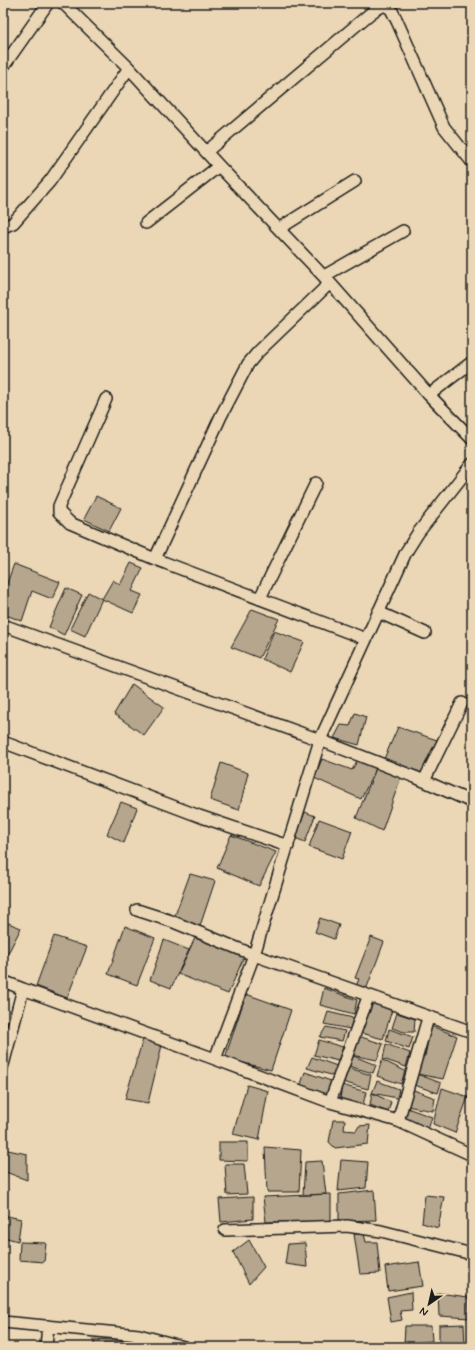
<svg xmlns="http://www.w3.org/2000/svg" width="475" height="1350" viewBox="0 0 475 1350" font-family="Mynerve,sans-serif">
  <style>
    .building { fill: #b5a68d; stroke: #1c1c1c }
    .lines { fill: none; stroke-linecap: round; stroke-linejoin: round }
    .minor-casing { stroke: #1c1c1c; stroke-width: 14 }
    .minor { stroke: #ebd7b5; stroke-width: 11 }
  </style>
  <rect width="100%" height="100%" fill="#ebd7b5"/>
  <filter id="ink" filterUnits="userSpaceOnUse"><feTurbulence type="fractalNoise" baseFrequency=".025" numOctaves="2"/><feDisplacementMap in="SourceGraphic" scale="8" xChannelSelector="R" yChannelSelector="G"/><feConvolveMatrix kernelMatrix="1 2 1 2 8 2 1 2 1" color-interpolation-filters="sRGB"/></filter>
  <g filter="url(#ink)">
    <!-- building -->
    <path class="building" d="M96 496 121 508 109 531 84 519Z
      M131 563 143 568 132 591 142 595 133 613 102 599 113 580 120 585Z
      M14 564 60 582 52 599 32 591 22 621 3 614V594Z
      M66 588 82 595 64 635 49 627Z
      M88 592 102 599 85 636 70 629Z
      M252 609 279 619 259 658 231 647Z
      M274 631 304 642 290 672 262 659Z
      M132 684 164 707 144 735 114 714Z
      M355 713 366 717 359 745 334 738 341 725 350 726Z
      M398 727 437 740 424 778 383 761Z
      M322 759 352 770 358 759 377 766 361 799 314 778Z
      M221 763 248 773 239 810 210 800Z
      M377 766 402 774 382 831 356 818Z
      M121 802 137 808 124 843 107 834Z
      M305 812 315 816 305 842 295 838Z
      M319 819 352 831 342 859 309 847Z
      M231 835 276 852 259 886 217 868Z
      M190 874 215 881 199 929 174 918Z
      M320 918 339 925 334 939 315 932Z
      M3 921 21 928 3 963Z
      M125 926 155 938 137 985 108 974Z
      M54 936 87 947 67 998 36 986Z
      M371 937 384 942 366 990 356 986 359 979 355 978Z
      M195 938 244 957 228 994 178 974Z
      M164 940 189 950 171 988 150 980Z
      M324 988 357 1000 354 1014 320 1005Z
      M246 994 291 1010 271 1070 225 1058Z
      M373 1003 392 1010 383 1039 361 1033Z
      M328 1012 353 1018 350 1029 324 1024Z
      M397 1013 415 1019 414 1032H404L392 1028Z
      M431 1026 457 1036 443 1079 417 1074 420 1054 425 1056Z
      M326 1027 345 1031 342 1041 320 1037Z
      M389 1029 413 1037 409 1049 386 1041Z
      M358 1036 383 1044 377 1060 351 1055Z
      M143 1039 162 1045 148 1103 125 1099Z
      M319 1040 343 1047 338 1061 314 1055Z
      M386 1044 410 1053 406 1067 383 1059Z
      M351 1055 376 1065 373 1073 348 1066Z
      M312 1057 337 1066 334 1076 307 1068Z
      M382 1060 405 1071 401 1084 377 1076Z
      M346 1067 371 1075 368 1089 342 1082Z
      M305 1072 331 1081 328 1094 300 1087Z
      M417 1074 441 1083 438 1093 414 1085Z
      M377 1081 399 1089 397 1098 372 1093Z
      M247 1085 268 1091 259 1140 233 1134Z
      M342 1085 366 1092 363 1105 340 1099Z
      M442 1088 468 1097 455 1133 433 1124Z
      M411 1089 435 1098 433 1111 407 1106Z
      M372 1093 391 1102 388 1112 370 1105Z
      M407 1108 432 1117 428 1130 406 1120Z
      M333 1120H345L344 1130 356 1131 359 1126 370 1125 368 1144 335 1148 329 1142Z
      M219 1142H248V1161L219 1160Z
      M265 1147 301 1150 299 1192H267Z
      M3 1149 27 1154V1180L3 1171Z
      M341 1160 368 1162 366 1188 338 1191Z
      M322 1161 326 1194 303 1195 305 1162Z
      M225 1164H244L247 1194 227 1195Z
      M374 1190 376 1220 339 1221V1194Z
      M331 1194V1222H266L263 1197Z
      M425 1195 444 1197 438 1228 422 1223Z
      M253 1197V1219L221 1222 219 1199Z
      M3 1215 21 1219 18 1241 3 1237Z
      M354 1234H364L366 1242H377L380 1273 360 1274Z
      M249 1240 264 1267 249 1284 233 1252Z
      M20 1242 46 1243 44 1262 19 1260Z
      M305 1243 307 1267 285 1264 288 1244Z
      M419 1262 423 1286 388 1291 385 1267Z
      M411 1292 412 1310 400 1311 402 1320 391 1322 387 1297Z
      M438 1293 468 1297 470 1318 439 1316Z
      M464 1324 465 1347H439V1325Z
      M405 1326H431L432 1341 404 1344Z
      M94 1339 128 1341V1347H94Z"/>
    <g class="lines">
      <!-- minor casing -->
      <g class="minor-casing">
        <path id="minor" d="M63 3 129 68 219 166 330 283 429 395 472 439
          M3 67 48 3
          M206 152 372 12 384 5 391 9 397 21 444 127 472 162
          M146 223 219 166
          M3 227 13 223 50 181 129 68
          M280 228 355 181
          M324 276 403 231
          M330 283 258 352 248 364 221 416 155 559 366 639
          M429 395 472 362
          M106 399 59 506V512L70 523 155 559
          M472 464 418 533 406 552 320 740 415 777 472 802
          M260 598 316 483
          M378 612 425 633
          M3 625 320 740 254 955 171 921 137 910
          M3 742 199 816 288 846
          M424 781 462 703
          M3 981 23 989
          M215 1059 330 1102 398 1121 472 1155
          M3 1065 23 989 215 1059 254 955 472 1032
          M330 1102 368 997
          M398 1121 428 1018
          M225 1230 347 1226 381 1231 472 1254
          M3 1322 139 1335 138 1347
          M139 1335 184 1347
          M46 1347 48 1326"/>
      </g>
      <!-- minor -->
      <use href="#minor" class="minor"/>
    </g>
  </g>
  <!-- margin -->
  <rect width="475" height="1350" fill="none" stroke="#ebd7b5" stroke-width="16"/>
  <rect x="8" y="8" width="459" height="1334" fill="none" stroke="#1c1c1c" stroke-width="1.5" filter="url(#ink)"/>
  <!-- north arrow -->
  <g transform="translate(429 1304) rotate(214)" stroke="#ebd7b5" stroke-width="3" paint-order="stroke">
  <path d="M0-3L7 15L0 10L-7 15Z" fill="#1c1c1c"/>
  <text y="-6" font-size="11" font-weight="bold" text-anchor="middle" fill="#1c1c1c">N</text>
  </g>
</svg>
